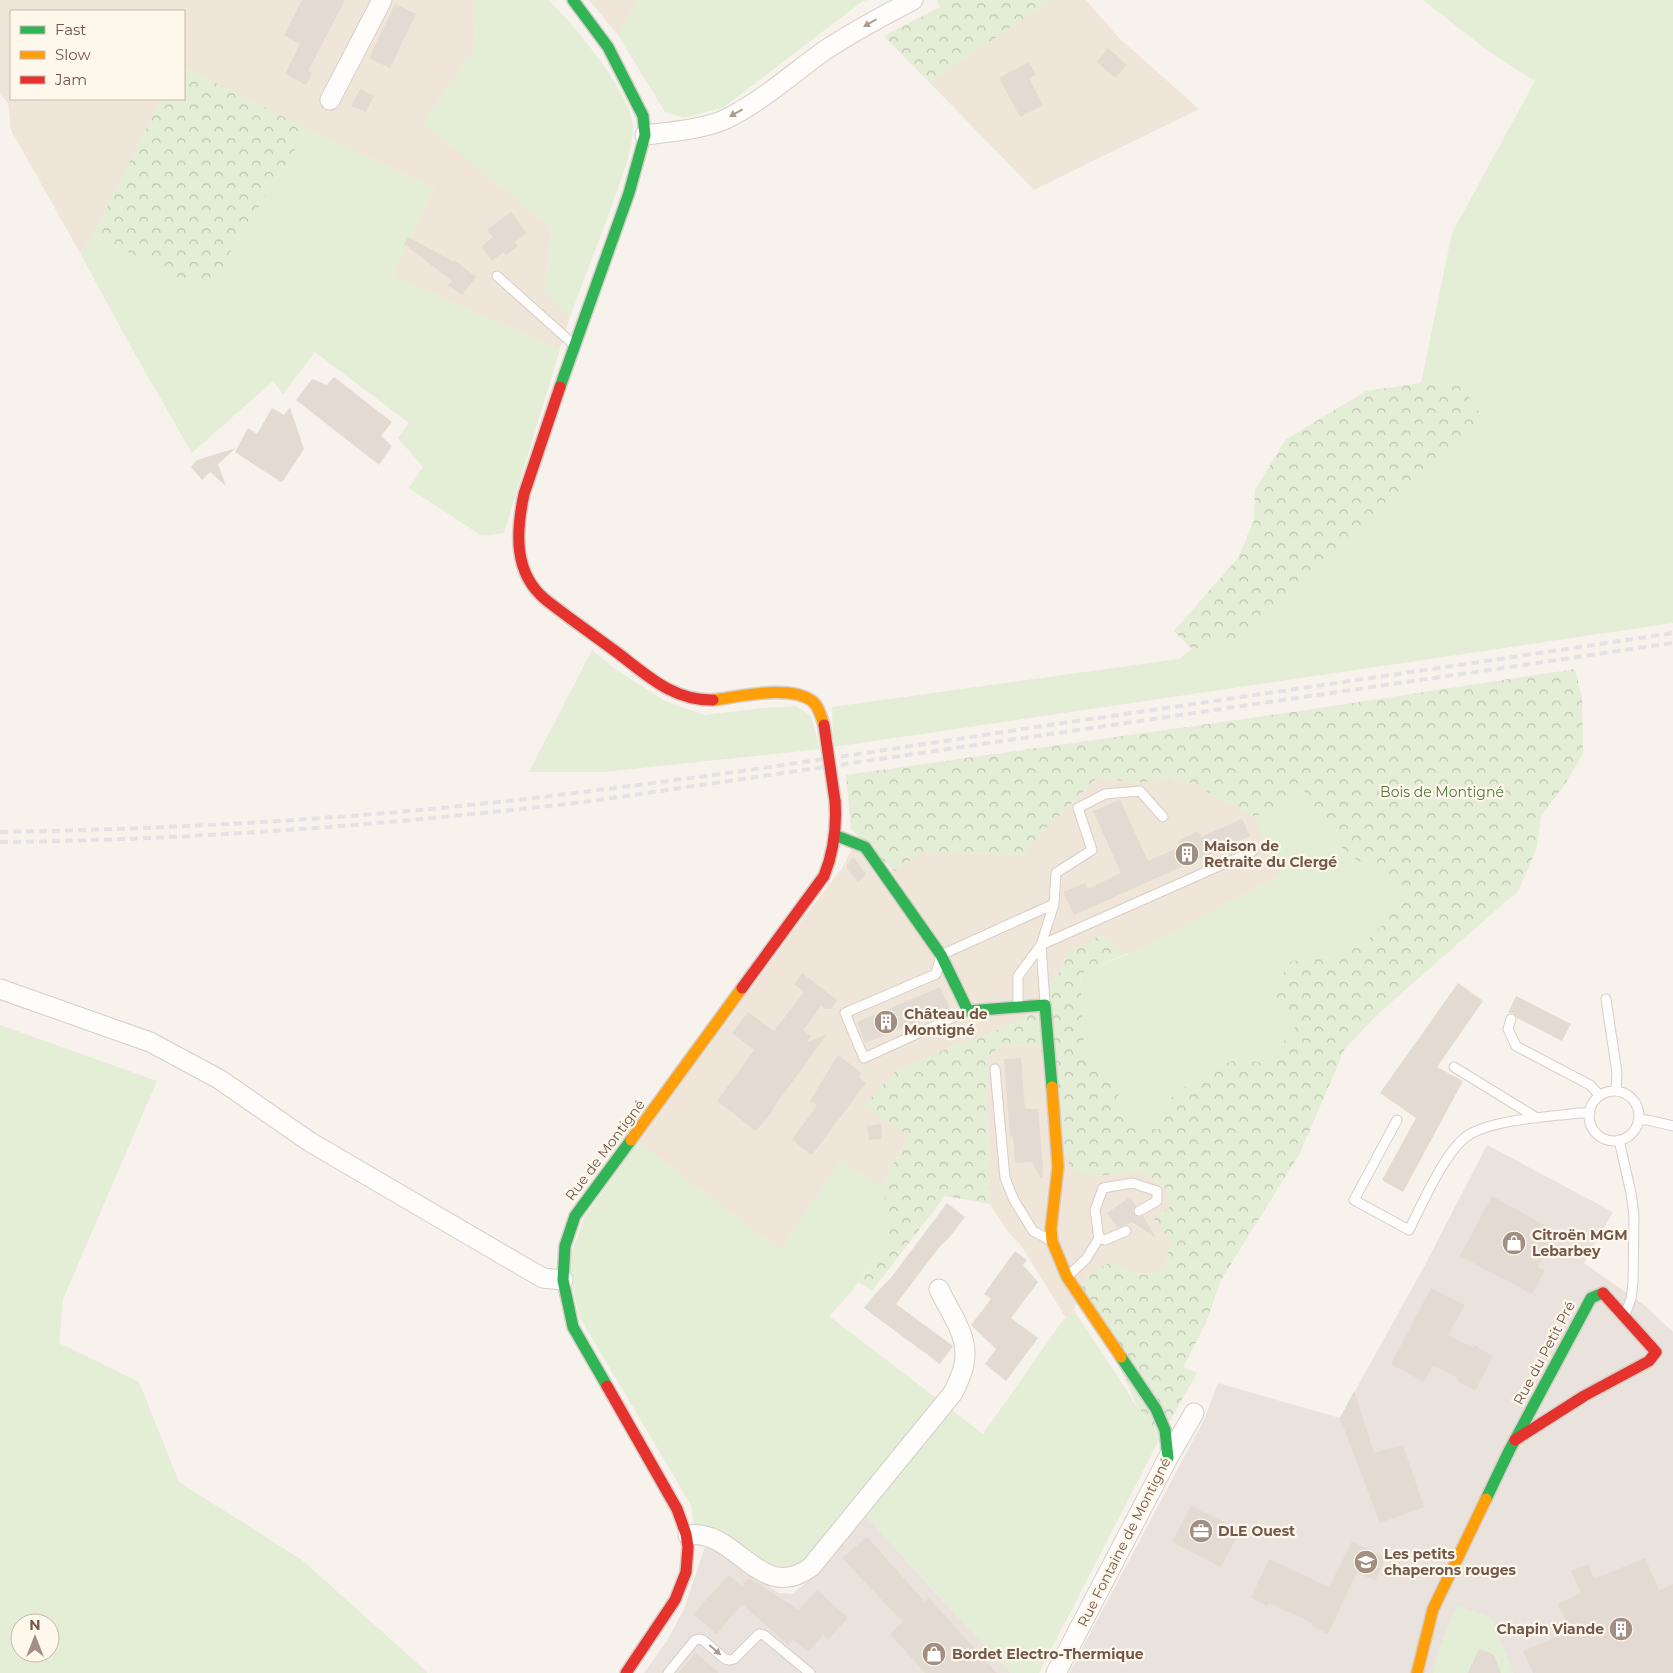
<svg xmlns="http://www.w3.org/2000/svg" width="1673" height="1673" viewBox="0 0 1673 1673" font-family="Montserrat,sans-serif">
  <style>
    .residential { fill: #f0e5d9 }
    .industrial { fill: #eae2dc }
    .grass { fill: #e4edd6; fill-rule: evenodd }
    .forest { fill: url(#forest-crowns) }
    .building { fill: #e3dad2 }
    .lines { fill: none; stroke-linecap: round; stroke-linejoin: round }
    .lane-casing { stroke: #d6cec8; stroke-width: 11 }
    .street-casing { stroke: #d6cec8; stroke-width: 21 }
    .fast-casing { stroke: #d6cec8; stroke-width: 14 }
    .slow-casing { stroke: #d6cec8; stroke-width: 14 }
    .jam-casing { stroke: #d6cec8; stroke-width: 14 }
    .lane { stroke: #fefdfc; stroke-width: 9 }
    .street { stroke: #fefdfc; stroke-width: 19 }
    .fast { stroke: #30b455; stroke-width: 11 }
    .slow { stroke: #ff9f0a; stroke-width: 11 }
    .jam { stroke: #e5322d; stroke-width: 11 }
    .rail { stroke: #e5e2e5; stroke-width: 4; stroke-dasharray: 8 5; stroke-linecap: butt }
    .jam-bridge-casing { stroke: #d6cec8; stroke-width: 14; stroke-linecap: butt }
    .jam-bridge { stroke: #e5322d; stroke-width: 11 }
    .oneway { fill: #ab9b92 }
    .labels { text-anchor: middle; stroke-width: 4.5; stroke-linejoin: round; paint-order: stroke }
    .park-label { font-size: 14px; fill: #547943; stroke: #fef7ec }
    .poi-label { font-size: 14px; font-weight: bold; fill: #74594b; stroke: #fef7ec; text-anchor: start }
    .street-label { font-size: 14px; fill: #74594b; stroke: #fef7ec }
  </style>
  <defs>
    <pattern id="forest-crowns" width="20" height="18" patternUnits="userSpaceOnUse" patternTransform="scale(1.25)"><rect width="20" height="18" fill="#e4edd6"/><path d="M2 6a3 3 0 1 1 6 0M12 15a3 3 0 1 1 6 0" fill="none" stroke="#bdc3b0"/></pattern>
  </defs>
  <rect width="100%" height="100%" fill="#f7f2eb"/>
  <!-- residential -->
  <path class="residential" d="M0 0H473L475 47 423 123 552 229 544 292 570 317 560 349 393 276 434 188 308 129 184 67V11H11V99H161L93 235 80 253 11 130 8 103 0 94Z
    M589 0H638L618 35Z
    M1052 0H1086L1119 38 1199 109 1034 190 929 82Z
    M1098 777 1134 783 1171 779 1196 784 1209 793 1254 816 1280 875 1132 953 1126 954 1102 935 1067 952 1061 970 1026 1017 986 1035 955 1045 895 1072 908 1135 881 1188 841 1160 780 1250 638 1142 797 926 843 867 852 848 895 872 921 852 1023 855 1039 836Z
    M1040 1045 1095 1176 1144 1171 1167 1190 1170 1207 1171 1241 1164 1269 1143 1275 1110 1263 1087 1275 1074 1310 1066 1318 1020 1244 1009 1233 990 1204 987 1061 999 1046Z"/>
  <!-- industrial -->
  <path class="industrial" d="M1487 1145 1613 1212 1584 1263 1644 1305 1673 1332V1673H1069L1204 1420 1218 1383 1340 1418 1425 1265Z
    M866 1516 930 1587 1011 1673H644L667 1641 684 1609 706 1544 779 1593 792 1594 814 1576Z"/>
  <!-- grass -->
  <path class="grass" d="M473 0H548C573 23 630 92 633 125 634 143 625 168 619 185 604 229 586 273 570 317L544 292 552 229 423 123 475 47Z
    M638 0H867L860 3 724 107 684 118 665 112 618 35Z
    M1423 0H1673V623L833 747 832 707 1179 659 1192 649 1235 641 1472 402 1463 386 1421 383 1452 233 1535 81 1487 50Z
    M308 129 434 188 393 276 560 349 504 533 482 536 409 488 423 467 398 438 409 423 315 352 283 394 273 381 192 453 136 356 80 253 93 235 189 283 222 280 228 256Z
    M592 650 618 671 665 701 704 715 765 708 796 706 811 716 820 749 603 772H529Z
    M1304 791 1346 854 1413 892 1363 945 1325 957 1291 961 1277 1011 1298 1024 1266 1063 1237 1059 1206 1070 1171 1098 1158 1130 1124 1119 1110 1105 1101 1071 1084 1047 1080 973 1132 953 1280 875 1254 816 1272 812 1291 792Z
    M0 1025 157 1081 63 1299 59 1343 139 1382 179 1482 302 1560 428 1673H0ZM20 1623H50V1653H20Z
    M638 1142 780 1250 841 1160 881 1188 891 1215 887 1242 852 1291 829 1316 983 1434 1063 1320 1074 1310 1159 1440 1039 1673H1011L930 1587 866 1516 857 1508 806 1565 772 1572 694 1525 691 1505 579 1316 568 1264 584 1218Z
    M1457 1605 1492 1618 1514 1673H1501L1494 1655 1479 1649 1468 1673H1433L1440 1646Z"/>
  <!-- forest -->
  <path class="forest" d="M937 0H1052L929 82 884 36 940 7Z
    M184 67 308 129 228 256 222 280 189 283 93 235 161 99H184Z
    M1421 383 1463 386 1472 402 1484 419 1235 641 1192 649 1174 631 1238 558 1254 521 1255 490 1285 440 1366 391Z
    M1575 669 1582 698 1583 754 1565 784 1541 816 1537 847 1519 890 1379 1013 1345 1048 1300 1153 1221 1280 1205 1325 1183 1367 1197 1373 1159 1440 1137 1405 1082 1288 1087 1275 1111 1262 1143 1275 1164 1269 1171 1241 1154 1219 1170 1207 1167 1190 1144 1171 1095 1176 1073 1171 1062 1148 1040 1045 999 1046 987 1061 990 1204 945 1196 872 1291 859 1282 887 1242 891 1215 881 1188 908 1135 863 1106 895 1072 955 1045 986 1035 1026 1017 1061 970 1067 952 1102 935 1126 954 1080 974 1084 1047 1101 1071 1129 1083 1110 1105 1124 1119 1158 1130 1171 1098 1206 1070 1238 1059 1266 1063 1298 1024 1277 1011 1273 989 1291 961 1325 957 1363 945 1413 892 1346 854 1304 791 1291 792 1272 812 1254 816 1209 793 1196 784 1171 779 1134 783 1098 777 1039 836 1023 855 921 852 895 872 851 829 846 775 1300 711Z"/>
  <!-- building -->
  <path class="building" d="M302 0H345L308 71 312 73 306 85 285 74 300 44 284 35Z
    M395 4 416 14 390 68 369 58Z
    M1108 48 1127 65 1115 78 1097 62Z
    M1029 62 1036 75 1029 78 1043 105 1020 117 999 78Z
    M360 89 374 96 366 112 351 106Z
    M511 212 527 233 515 242 518 246 506 255 504 252 492 261 481 247 493 237 487 230Z
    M408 237 454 262V260L476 277 462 295 448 285 452 281 404 244Z
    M334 377 392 422 381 436 392 446 379 465 296 400 312 379 327 385Z
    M290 407 304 449 283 481 281 482 235 452 248 428 257 434 272 408 284 415Z
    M236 448 218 464 226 486 210 472 202 480 191 467 197 460Z
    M1120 800 1148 861 1180 847 1177 841 1198 831 1201 837 1242 819 1250 836 1074 915 1063 892 1085 883 1088 889 1121 873 1093 811Z
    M852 858 855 859 866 874 858 882 847 869V865Z
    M802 973 837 1000 831 1009H825L821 1006 803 1030 811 1036 807 1042 827 1034 772 1110 773 1111 756 1131 717 1101 754 1050 732 1033 748 1012 774 1031 804 992 794 984Z
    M1458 983 1483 1001 1437 1067 1463 1081 1403 1192 1382 1180 1416 1118 1380 1093Z
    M940 987 950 1009 865 1043 857 1022Z
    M1516 996 1571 1024 1562 1041 1517 1018 1513 1013H1508Z
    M838 1055 862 1073 859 1077 866 1083 812 1155 792 1140 817 1105 810 1101Z
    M1021 1058 1025 1109H1038L1043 1167 1042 1177H1040L1032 1162 1015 1163 1013 1137 1010 1136 1004 1059Z
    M881 1124 882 1139 869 1140 867 1126Z
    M1492 1196 1557 1232 1538 1267 1545 1270 1532 1294 1460 1256Z
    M1130 1197 1136 1206 1133 1210 1134 1214 1138 1217 1143 1216 1156 1238 1132 1222 1118 1228 1107 1213Z
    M947 1203 965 1217 948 1239 941 1245 896 1304 953 1346 940 1364 864 1308 875 1294 890 1279Z
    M1015 1251 1027 1260 1023 1265 1038 1282 1011 1318 1038 1338 1006 1381 985 1364 996 1349 971 1325 991 1299 984 1294Z
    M1431 1288 1465 1305 1448 1335 1473 1348 1474 1345 1493 1356 1475 1391 1456 1380 1457 1377 1433 1365 1424 1382 1391 1364Z
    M1354 1391 1374 1453 1403 1445 1424 1507 1380 1523 1340 1418Z
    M1191 1506 1240 1530 1221 1567 1172 1542Z
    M867 1537 925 1602 929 1598 997 1673H925L890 1634 903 1622 842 1558Z
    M1352 1541 1386 1558 1375 1581 1357 1572 1328 1634 1311 1626 1313 1623 1269 1603 1268 1606 1251 1598 1269 1559 1329 1587Z
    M1645 1558 1659 1590 1673 1584V1673H1533L1523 1651 1570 1631 1558 1604 1581 1593 1571 1571 1588 1564 1594 1579Z
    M729 1575 742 1586 749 1578 799 1610 817 1590 848 1618 828 1640 823 1635 808 1652 793 1639 788 1645 742 1604 716 1634 693 1614Z
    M1479 1649 1494 1655 1501 1673H1468Z
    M696 1653 719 1673H678Z"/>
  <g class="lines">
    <!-- lane casing -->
    <g class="lane-casing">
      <path id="lane" d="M497 276 572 343
        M1606 999 1617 1073 1616 1091
        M1045 1003 1041 945 1054 904 1056 873 1092 850 1078 808 1105 794 1140 791 1163 817
        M1018 1005V976L1041 945 1253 851
        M965 1012 864 1058 845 1013 936 974 941 955 1054 904
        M1511 1019 1508 1029 1516 1046 1590 1085 1600 1096
        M1454 1067 1537 1118
        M995 1069 1005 1178 1014 1200 1033 1231 1048 1239
        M1589 1116a25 25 0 1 1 50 0a25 25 0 1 1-50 0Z
        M1397 1120 1354 1200 1409 1230C1422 1205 1446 1148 1470 1134 1497 1119 1548 1117 1579 1113H1590
        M1639 1120H1648L1673 1126
        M1619 1140 1631 1193 1634 1216 1633 1283 1631 1299 1626 1312
        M1099 1238 1105 1240 1126 1231
        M1069 1275 1086 1259 1099 1238 1095 1210 1103 1188 1132 1183 1157 1191V1201L1139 1211
        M668 1673 695 1640 699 1639 703 1640 725 1659 730 1660 734 1659 759 1634 764 1635 810 1673"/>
    </g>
    <!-- street casing -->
    <g class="street-casing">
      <path id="street" d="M330 100 382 0
        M645 135C669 132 705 129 726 119 761 102 793 73 824 51 852 32 883 16 913 0
        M0 989 150 1042 219 1079 310 1142 529 1270 543 1278 563 1280
        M688 1535C737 1528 760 1605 811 1567L953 1393C957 1384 963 1373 964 1364 970 1336 949 1312 939 1289
        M1056 1673 1168 1458 1194 1413"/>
    </g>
    <!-- fast casing -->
    <g class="fast-casing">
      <path id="fast" d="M560 387 629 193 645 135 643 116 608 47 573 0
        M837 836 865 847 941 955 968 1011 1045 1005 1052 1087
        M1121 1357 1156 1409 1165 1430 1168 1458
        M607 1386 573 1327 563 1280 565 1246 575 1216 631 1140
        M1486 1499 1509 1451 1591 1298 1603 1293"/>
    </g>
    <!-- slow casing -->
    <g class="slow-casing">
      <path id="slow" d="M713 700C739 697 790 684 812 701 819 706 821 717 824 725
        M1052 1087 1058 1167 1051 1228 1052 1241 1067 1277 1121 1357
        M631 1140 742 988
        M1417 1673 1433 1609 1486 1499"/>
    </g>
    <!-- jam casing -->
    <g class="jam-casing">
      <path id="jam" d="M560 387 524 494C516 532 513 573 546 600 569 618 592 634 615 651 646 674 672 701 713 700
        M742 988 824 876C834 851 837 828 835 801
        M607 1386 677 1509 686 1534 688 1547 686 1572 675 1600 626 1673
        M1515 1440 1584 1396 1649 1361 1656 1352 1603 1293"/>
    </g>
    <!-- lane -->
    <use href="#lane" class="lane"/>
    <!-- street -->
    <use href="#street" class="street"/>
    <!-- fast -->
    <use href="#fast" class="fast"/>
    <!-- slow -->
    <use href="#slow" class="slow"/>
    <!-- jam -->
    <use href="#jam" class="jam"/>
    <!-- rail -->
    <path class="rail" d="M0 832C169 829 339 820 507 801 684 781 860 754 1036 727 1248 696 1461 665 1673 633
      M0 842C198 840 395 824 592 801L1673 643"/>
    <!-- jam-bridge casing -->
    <g class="jam-bridge-casing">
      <path id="jam-bridge" d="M824 725 835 801"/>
    </g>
    <!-- jam-bridge -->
    <use href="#jam-bridge" class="jam-bridge"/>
  </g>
  <!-- one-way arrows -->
  <defs><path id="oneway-solid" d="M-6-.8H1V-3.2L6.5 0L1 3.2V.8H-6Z" transform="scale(1.25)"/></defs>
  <g class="oneway">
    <use href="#oneway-solid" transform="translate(870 23) rotate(150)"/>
    <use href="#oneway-solid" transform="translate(736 113) rotate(151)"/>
    <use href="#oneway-solid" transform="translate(715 1650) rotate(41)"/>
  </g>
  <!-- icons -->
  <defs>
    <g id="building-disc" transform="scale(1.25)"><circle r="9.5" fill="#a28f83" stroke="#fef7ec"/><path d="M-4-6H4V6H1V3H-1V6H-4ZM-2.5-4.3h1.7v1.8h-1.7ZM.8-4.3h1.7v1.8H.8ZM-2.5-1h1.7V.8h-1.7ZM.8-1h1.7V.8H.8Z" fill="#fff"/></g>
    <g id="shop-disc" transform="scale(1.25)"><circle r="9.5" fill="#a28f83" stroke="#fef7ec"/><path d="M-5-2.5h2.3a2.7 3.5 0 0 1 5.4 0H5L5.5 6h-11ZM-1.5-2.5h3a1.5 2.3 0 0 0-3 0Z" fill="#fff"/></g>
    <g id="office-disc" transform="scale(1.25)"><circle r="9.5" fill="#a28f83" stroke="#fef7ec"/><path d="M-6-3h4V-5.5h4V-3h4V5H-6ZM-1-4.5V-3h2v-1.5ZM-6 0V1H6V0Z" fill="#fff"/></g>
    <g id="school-disc" transform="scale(1.25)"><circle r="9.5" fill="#a28f83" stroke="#fef7ec"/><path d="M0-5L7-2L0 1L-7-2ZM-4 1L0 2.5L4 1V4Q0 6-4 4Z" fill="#fff"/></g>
  </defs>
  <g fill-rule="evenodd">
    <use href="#building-disc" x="1187" y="854"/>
    <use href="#building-disc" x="886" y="1022"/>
    <use href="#shop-disc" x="1514" y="1243"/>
    <use href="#office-disc" x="1201" y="1531"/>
    <use href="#school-disc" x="1366" y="1562"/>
    <use href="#building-disc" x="1621" y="1629"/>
    <use href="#shop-disc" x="934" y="1654"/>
  </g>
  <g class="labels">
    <!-- park labels -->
    <g class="park-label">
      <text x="1442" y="797">Bois de Montigné</text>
    </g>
    <!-- poi labels -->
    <g class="poi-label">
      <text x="1204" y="851">Maison de<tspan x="1204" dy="16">Retraite du Clergé</tspan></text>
      <text x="904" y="1019">Château de<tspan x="904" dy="16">Montigné</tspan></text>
      <text x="1532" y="1240">Citroën MGM<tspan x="1532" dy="16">Lebarbey</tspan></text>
      <text x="1218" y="1536">DLE Ouest</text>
      <text x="1384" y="1559">Les petits<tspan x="1384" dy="16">chaperons rouges</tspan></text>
      <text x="1604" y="1634" text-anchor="end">Chapin Viande</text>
      <text x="952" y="1659">Bordet Electro-Thermique</text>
    </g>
    <!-- street labels -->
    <g class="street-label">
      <text transform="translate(605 1150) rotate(-53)" y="5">Rue de Montigné</text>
      <text transform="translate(1544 1353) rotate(-62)" y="5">Rue du Petit Pré</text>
      <text transform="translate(1124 1542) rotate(-63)" y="5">Rue Fontaine de Montigné</text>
    </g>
  </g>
  <!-- legend -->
  <rect x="10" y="10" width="175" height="90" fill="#fef7ec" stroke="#c7b8ac"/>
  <rect x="20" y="26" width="25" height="8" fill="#30b455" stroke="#c7b8ac"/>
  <text x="55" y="35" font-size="15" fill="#74594b">Fast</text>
  <rect x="20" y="51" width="25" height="8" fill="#ff9f0a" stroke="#c7b8ac"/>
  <text x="55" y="60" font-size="15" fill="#74594b">Slow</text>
  <rect x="20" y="76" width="25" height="8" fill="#e5322d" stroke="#c7b8ac"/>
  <text x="55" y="85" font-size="15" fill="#74594b">Jam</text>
  <!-- north arrow -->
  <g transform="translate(35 1638)"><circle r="24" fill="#fef7ec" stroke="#c7b8ac"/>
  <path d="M0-4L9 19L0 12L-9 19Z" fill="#a28f83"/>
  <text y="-8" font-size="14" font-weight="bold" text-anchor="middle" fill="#74594b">N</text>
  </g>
</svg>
